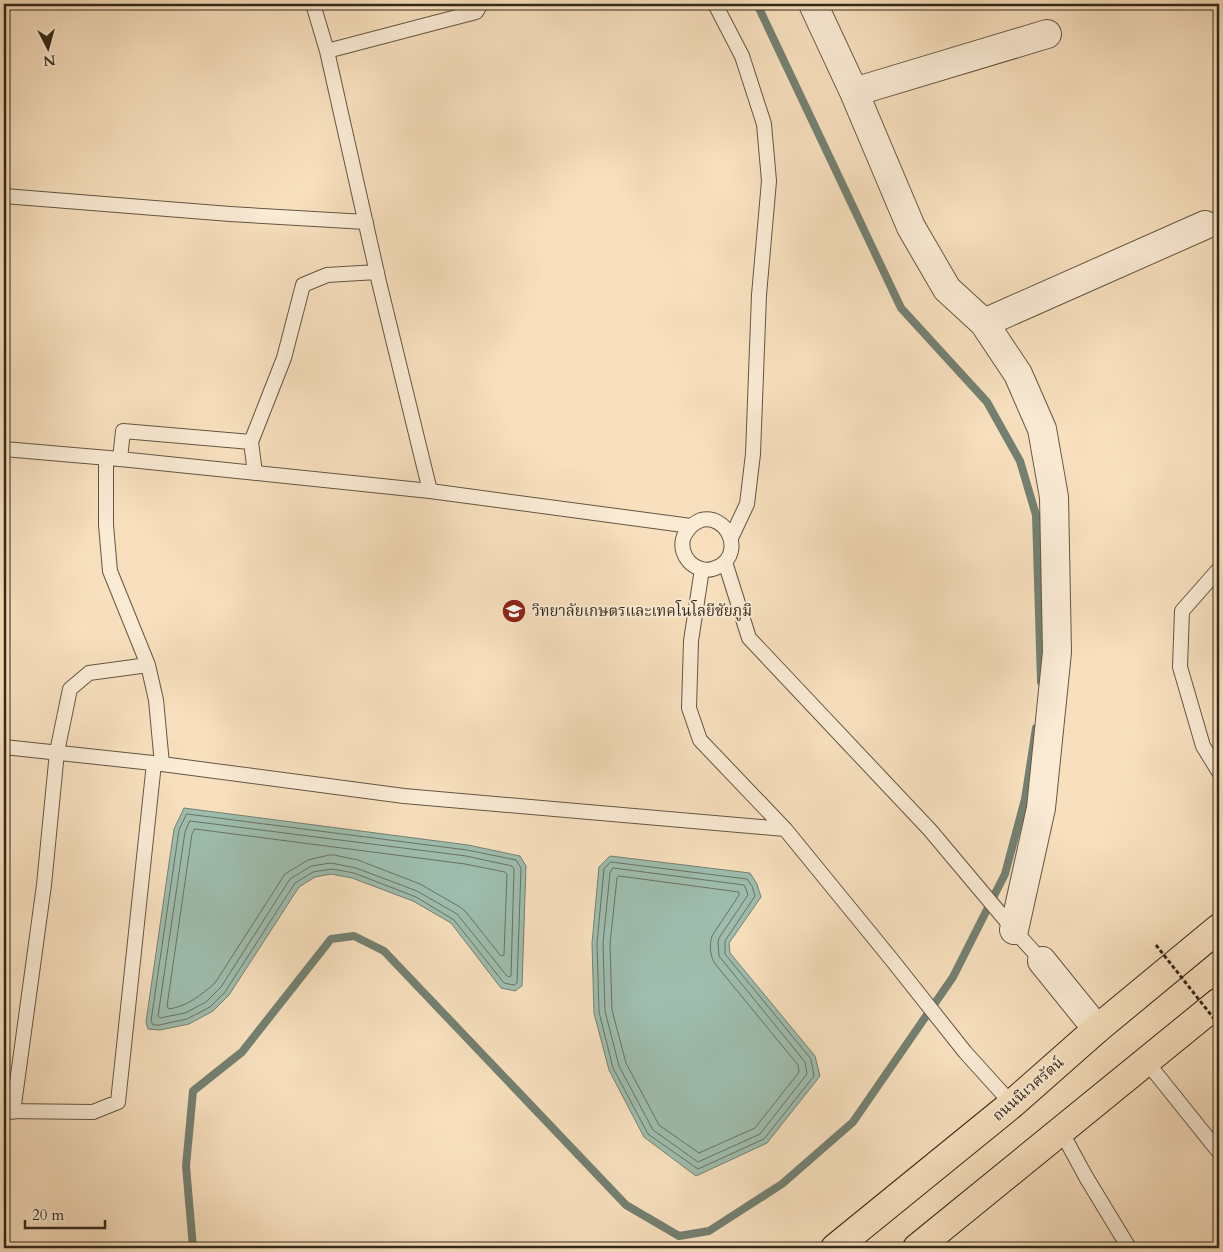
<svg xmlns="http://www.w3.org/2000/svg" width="1223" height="1252" viewBox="0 0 1223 1252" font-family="Cardo,'Noto Serif Thai',serif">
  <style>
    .water { fill: #9ebdae; stroke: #738172 }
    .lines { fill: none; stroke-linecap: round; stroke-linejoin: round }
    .shore { stroke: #687264; stroke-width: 1 }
    .stream { stroke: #738172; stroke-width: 8 }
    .lane-casing { stroke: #645642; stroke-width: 16 }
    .street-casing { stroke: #645642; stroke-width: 30 }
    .primary-casing { stroke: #332819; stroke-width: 30 }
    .lane { stroke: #faebd5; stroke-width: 14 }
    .street { stroke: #faebd5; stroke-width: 28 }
    .primary { stroke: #f8e0be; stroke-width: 28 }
    .path-bridge { stroke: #332819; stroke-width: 3; stroke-dasharray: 4 2.5; stroke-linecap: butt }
    .labels { text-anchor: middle; stroke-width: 4; stroke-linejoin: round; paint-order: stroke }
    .poi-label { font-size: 15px; fill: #332819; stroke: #faebd5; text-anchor: start }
    .street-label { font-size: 15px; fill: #332819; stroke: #faebd5 }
  </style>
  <rect width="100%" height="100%" fill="#f8e0be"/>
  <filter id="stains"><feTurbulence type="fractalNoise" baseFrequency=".004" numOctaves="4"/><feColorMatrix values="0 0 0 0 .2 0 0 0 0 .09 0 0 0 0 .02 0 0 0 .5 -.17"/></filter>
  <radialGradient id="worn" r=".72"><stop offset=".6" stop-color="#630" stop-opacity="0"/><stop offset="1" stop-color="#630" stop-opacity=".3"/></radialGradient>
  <!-- water -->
  <path class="water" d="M184 808 468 845 520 856 526 866 522 986 515 991 501 988 451 923 413 901 352 878 331 874 315 877 299 887 229 995 213 1011 189 1024 160 1030 148 1029 146 1022 174 829Z
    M610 856 750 873 757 884 761 897 729 943 730 953 815 1056 820 1076 767 1143 696 1176 644 1137 609 1070 594 1013 592 943 599 867Z"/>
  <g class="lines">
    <!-- shore -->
    <path class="shore" d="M187 814 467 850 516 860 521 868 517 983 514 985 504 983 454 920 416 897 354 873 332 869 313 872 295 883 225 992 210 1007 187 1019 159 1025H153L151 1021 179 830Z
      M190 821 466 856 512 866 514 869 511 976 509 977 507 976 457 914 417 891 356 868 331 863 311 866 290 879 221 987 206 1002 185 1013 160 1018 158 1016 185 832Z
      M195 829 465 864 505 872 507 874 504 955 502 956 500 955 466 912 460 907 420 884 358 860 334 855H329L308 860 285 874 215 983C201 995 188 1006 169 1009L167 1006 192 834Z
      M611 862 747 879 752 886 755 896 725 941V954L811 1059 814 1076 764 1139 698 1169 648 1134 613 1068 599 1012 597 943 604 869Z
      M613 868 744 885 746 889 748 895 719 938 718 943 719 956 805 1062 807 1074 760 1134 698 1162 653 1130 619 1066 605 1011 603 943 610 873Z
      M619 876 739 892V895L712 936C709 946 710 957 716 965L798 1065 799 1072 755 1128 699 1153 659 1125 626 1063 612 1010 610 944 617 878Z"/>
    <!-- stream -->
    <path class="stream" d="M757 4 901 308 987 402 1020 461 1036 515 1041 682
      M193 1248 186 1166 193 1091 242 1052 331 939 354 936 384 951 626 1205 679 1236 709 1231 782 1184 853 1122 953 977 1005 874 1025 799 1036 728"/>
    <!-- lane casing -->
    <g class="lane-casing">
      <path id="lane" d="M313 4 327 51 379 282 430 491
        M715 4 742 56 764 124 769 181 759 295 753 454 747 504 731 538
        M327 51 476 12 481 4
        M4 196 230 214 366 222
        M4 449 120 459 430 491 691 526C694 524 698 521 701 520 727 514 744 551 720 566 714 569 707 571 701 569 688 565 680 552 683 539 684 534 688 530 691 526
        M106 458V525L110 571 148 665 156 700 162 764
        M120 459 123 431 251 442
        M255 473 251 442 284 358 303 285 327 275 377 272
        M725 562 749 638 930 830 1014 930 1042 961
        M702 569 691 641 689 708 700 740 785 829 892 960 965 1052 1012 1104
        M1219 569 1182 611 1180 667 1203 746 1219 772
        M4 747 162 764 404 796 785 829
        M1146 1061 1219 1152
        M4 1111 93 1112 118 1102 154 763
        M13 1112 44 885 57 752 70 689 89 673 148 665
        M1061 1131 1086 1177 1129 1248"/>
    </g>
    <!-- street casing -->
    <g class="street-casing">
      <path id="street" d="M813 4 854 92 911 227 947 289 984 323 1018 374 1042 429 1054 497 1057 652 1041 808 1014 930
        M854 92 1047 34
        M984 323 1205 225
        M1042 961 1097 1029"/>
    </g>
    <!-- primary casing -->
    <g class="primary-casing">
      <path id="primary" d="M835 1248 1012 1104 1097 1029 1219 928
        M917 1248 1219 1002"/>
    </g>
    <!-- lane -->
    <use href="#lane" class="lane"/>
    <!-- street -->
    <use href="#street" class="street"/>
    <!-- primary -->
    <use href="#primary" class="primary"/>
    <!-- path-bridge -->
    <path class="path-bridge" d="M1156 945 1219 1025"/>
  </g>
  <!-- icons -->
  <defs>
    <g id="university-disc" transform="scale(1.25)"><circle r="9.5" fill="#8f2418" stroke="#faebd5"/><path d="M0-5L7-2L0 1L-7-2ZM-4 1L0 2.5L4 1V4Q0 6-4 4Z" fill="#fff"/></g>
  </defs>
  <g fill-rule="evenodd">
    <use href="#university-disc" x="514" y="611"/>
  </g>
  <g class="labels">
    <!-- poi labels -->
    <g class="poi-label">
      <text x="532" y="616">วิทยาลัยเกษตรและเทคโนโลยีชัยภูมิ</text>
    </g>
    <!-- street labels -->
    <g class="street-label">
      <text transform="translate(1028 1089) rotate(-41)" y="5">ถนนนิเวศรัตน์</text>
    </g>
  </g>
  <!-- margin -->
  <rect width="1223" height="1252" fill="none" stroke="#f8e0be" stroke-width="20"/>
  <rect x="5" y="5" width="1213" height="1242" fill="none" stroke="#332819" stroke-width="2.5"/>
  <rect x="10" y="10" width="1203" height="1232" fill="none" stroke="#332819"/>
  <!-- north arrow -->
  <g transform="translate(48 48) rotate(174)" stroke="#faebd5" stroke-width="4" paint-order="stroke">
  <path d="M0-4L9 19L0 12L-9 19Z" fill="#332819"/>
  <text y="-8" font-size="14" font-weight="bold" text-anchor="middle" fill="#332819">N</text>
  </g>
  <!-- scale -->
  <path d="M25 1220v8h80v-8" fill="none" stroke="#332819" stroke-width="2.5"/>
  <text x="32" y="1220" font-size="15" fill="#332819" stroke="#faebd5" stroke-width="4" paint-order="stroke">20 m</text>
  <rect width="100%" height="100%" filter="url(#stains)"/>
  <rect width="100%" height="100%" fill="url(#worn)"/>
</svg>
